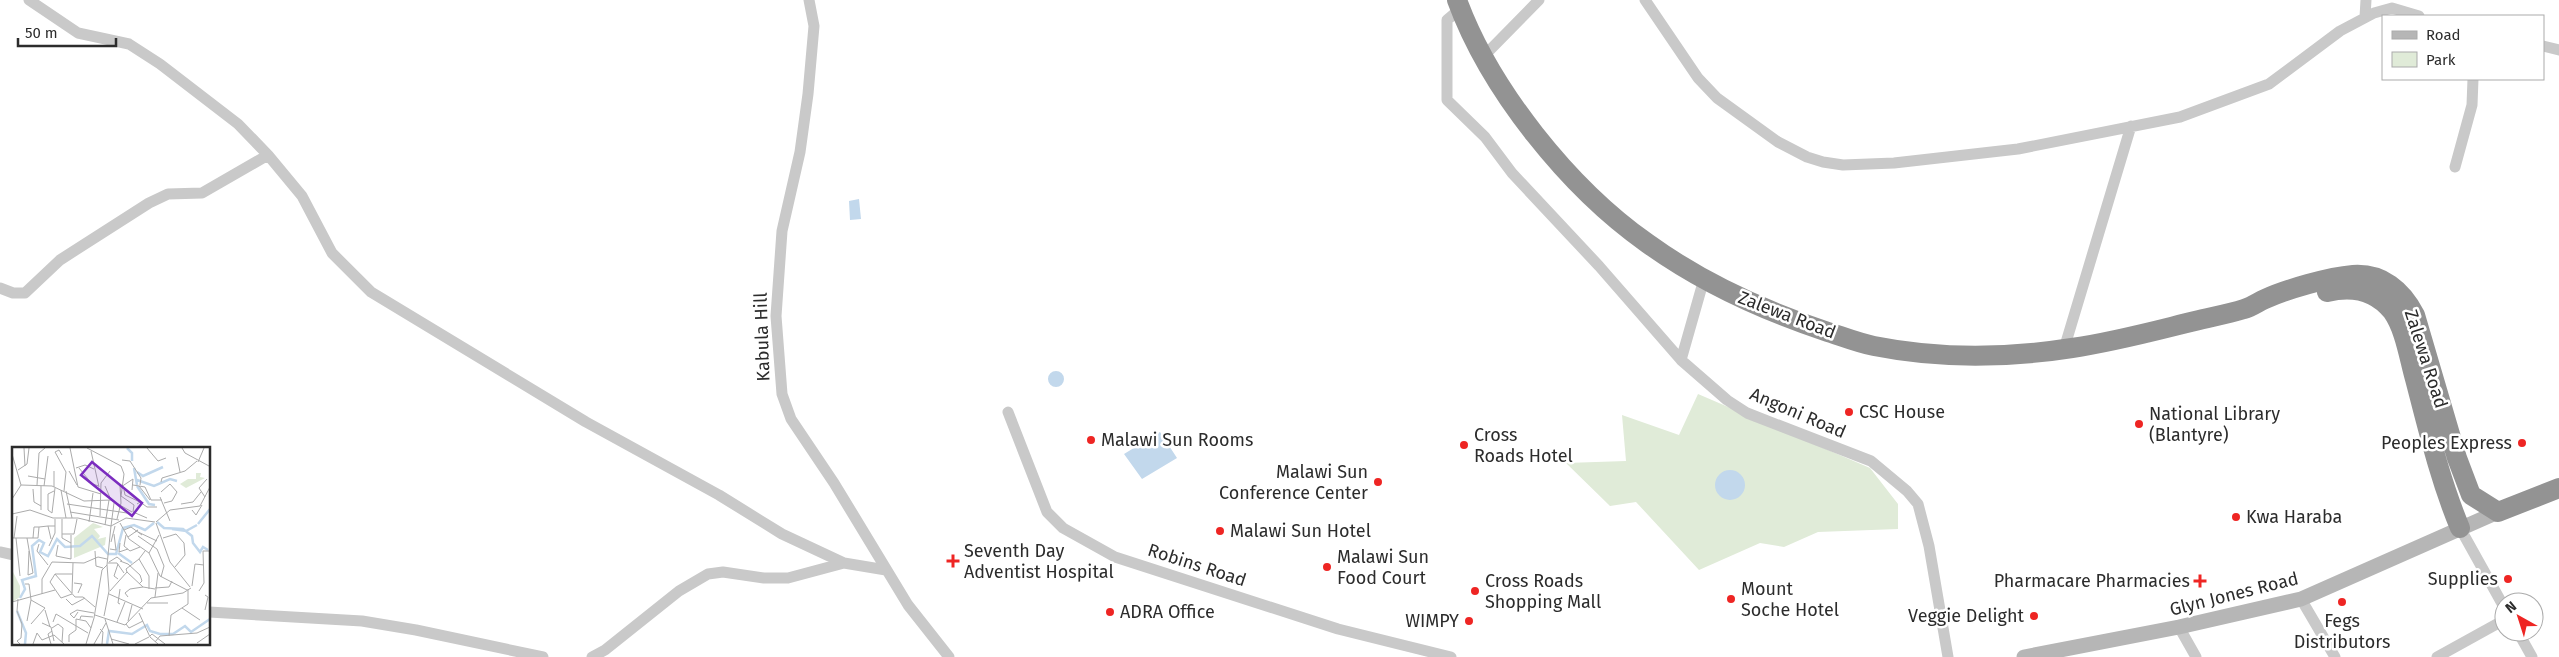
<svg xmlns="http://www.w3.org/2000/svg" width="2559" height="657" viewBox="0 0 2559 657" font-family="'Fira Sans',sans-serif">
  <style>
    .green { fill: #e0ebd8 }
    .water { fill: #c2d8ec }
    .lines { fill: none; stroke-linecap: round; stroke-linejoin: round }
    .street { stroke: #c9c9c9; stroke-width: 11 }
    .secondary { stroke: #b6b6b6; stroke-width: 15 }
    .highway { stroke: #939393; stroke-width: 20 }
    .poi-dot { fill: #ee2523; stroke: #fff; stroke-width: 2 }
    .labels { text-anchor: middle; stroke-width: 5; stroke-linejoin: round; paint-order: stroke }
    .street-label { font-size: 18px; fill: #2c2c2c; stroke: #fff }
    .poi-label { font-size: 18px; fill: #2c2c2c; stroke: #fff; text-anchor: start }
    .inset-river { fill: none; stroke: #c2d8ec; stroke-width: 2.5 }
    .inset-road { fill: none; stroke: #ababab; stroke-width: 1 }
    .view { fill: #7b2cbf; fill-opacity: 0.15; stroke: #7b2cbf; stroke-width: 2.5 }
    .inset-edge { fill: none; stroke: #2c2c2c; stroke-width: 2.5 }
  </style>
  <rect width="100%" height="100%" fill="#fff"/>
  <!-- green -->
  <path class="green" d="M1698 394 1870 468 1898 504V529L1818 532 1784 547 1760 543 1699 570 1636 502 1610 506 1566 463 1626 461 1622 415 1679 435Z"/>
  <!-- water -->
  <path class="water" d="M859 199 861 219 850 220 849 201Z
    M1048 379a8 8 0 1 1 16 0a8 8 0 1 1-16 0Z
    M1160 432 1177 458 1142 479 1124 454Z
    M1715 485a15 15 0 1 1 30 0a15 15 0 1 1-30 0Z"/>
  <g class="lines">
    <!-- street -->
    <path class="street" d="M29 0 78 33 129 44 160 64 238 124 268 155 302 196 332 253 371 292 586 422 719 495 782 534 844 563
      M809 0 814 26 808 94 800 152 782 231 776 316 782 394 791 419 834 483 908 605 949 657
      M1645 0 1698 78 1717 98 1778 142 1807 157 1823 162 1843 165 1894 163 2018 149 2180 117 2269 84 2340 31 2374 13 2392 8 2419 16
      M1460 9 1447 20V100L1485 137 1512 173 1599 266 1681 360 1727 400 1747 413 1871 461 1907 491 1918 504 1929 546 1948 657
      M2365 17 2366 0
      M2543 46 2559 50
      M1483 57 1539 0
      M2455 167 2472 105 2473 79
      M0 288 13 293H25L60 260 149 203 168 194 202 193 268 155
      M2064 349 2131 126
      M1681 360 1704 279
      M1008 412 1047 512 1063 528 1115 557 1338 629 1451 657
      M2460 528 2504 607
      M0 552 14 555
      M2301 599 2335 657
      M209 612 362 621 416 630 543 657
      M2179 627 2196 657
      M2518 632 2532 657
      M592 657 605 650 679 591 708 574 723 572 764 578H788L844 563 886 570
      M2437 657 2504 620"/>
    <!-- secondary -->
    <path class="secondary" d="M2024 657 2179 627 2301 599 2498 512"/>
    <!-- highway -->
    <path class="highway" d="M1457 0C1490 90 1569 188 1647 243 1701 282 1762 310 1825 331 1841 336 1858 343 1874 346 1939 359 2008 358 2072 348 2114 342 2154 331 2195 321 2211 317 2228 314 2244 309 2252 307 2258 302 2265 299 2287 289 2329 277 2353 275 2382 273 2402 290 2415 315L2457 458 2471 495 2498 512 2559 488
      M2327 292C2351 286 2375 290 2392 311 2405 329 2409 358 2415 379 2428 429 2440 480 2460 528"/>
  </g>
  <!-- markers -->
  <g class="poi-dot">
    <circle cx="1849" cy="412" r="5"/>
    <circle cx="2139" cy="424" r="5"/>
    <circle cx="1091" cy="440" r="5"/>
    <circle cx="2522" cy="443" r="5"/>
    <circle cx="1464" cy="445" r="5"/>
    <circle cx="1378" cy="482" r="5"/>
    <circle cx="2236" cy="517" r="5"/>
    <circle cx="1220" cy="531" r="5"/>
    <path d="M950.5 553.5h5v5h5v5h-5v5h-5v-5h-5v-5h5z"/>
    <circle cx="1327" cy="567" r="5"/>
    <circle cx="2508" cy="579" r="5"/>
    <path d="M2197.5 573.5h5v5h5v5h-5v5h-5v-5h-5v-5h5z"/>
    <circle cx="1475" cy="591" r="5"/>
    <circle cx="1731" cy="599" r="5"/>
    <circle cx="2342" cy="602" r="5"/>
    <circle cx="1110" cy="612" r="5"/>
    <circle cx="2034" cy="616" r="5"/>
    <circle cx="1469" cy="621" r="5"/>
  </g>
  <g class="labels">
    <!-- street labels -->
    <g class="street-label">
      <text transform="translate(1787 315) rotate(21)" y="6">Zalewa Road</text>
      <text transform="translate(762 337) rotate(-92)" y="6">Kabula Hill</text>
      <text transform="translate(2426 359) rotate(72)" y="6">Zalewa Road</text>
      <text transform="translate(1798 413) rotate(23)" y="6">Angoni Road</text>
      <text transform="translate(1197 565) rotate(18)" y="6">Robins Road</text>
      <text transform="translate(2234 594) rotate(-14)" y="6">Glyn Jones Road</text>
    </g>
    <!-- poi labels -->
    <g class="poi-label">
      <text x="1859" y="418">CSC House</text>
      <text x="2149" y="420">National Library<tspan x="2149" dy="21">(Blantyre)</tspan></text>
      <text x="1474" y="441">Cross<tspan x="1474" dy="21">Roads Hotel</tspan></text>
      <text x="1101" y="446">Malawi Sun Rooms</text>
      <text x="2512" y="449" text-anchor="end">Peoples Express</text>
      <text x="1368" y="478" text-anchor="end">Malawi Sun<tspan x="1368" dy="21">Conference Center</tspan></text>
      <text x="2246" y="523">Kwa Haraba</text>
      <text x="1230" y="537">Malawi Sun Hotel</text>
      <text x="964" y="557">Seventh Day<tspan x="964" dy="21">Adventist Hospital</tspan></text>
      <text x="1337" y="563">Malawi Sun<tspan x="1337" dy="21">Food Court</tspan></text>
      <text x="2498" y="585" text-anchor="end">Supplies</text>
      <text x="1485" y="587">Cross Roads<tspan x="1485" dy="21">Shopping Mall</tspan></text>
      <text x="2190" y="587" text-anchor="end">Pharmacare Pharmacies</text>
      <text x="1741" y="595">Mount<tspan x="1741" dy="21">Soche Hotel</tspan></text>
      <text x="1120" y="618">ADRA Office</text>
      <text x="2024" y="622" text-anchor="end">Veggie Delight</text>
      <text x="1459" y="627" text-anchor="end">WIMPY</text>
      <text x="2342" y="627" text-anchor="middle">Fegs<tspan x="2342" dy="21">Distributors</tspan></text>
    </g>
  </g>
  <!-- overview -->
  <g transform="translate(12 447)">
    <rect width="198" height="198" fill="#fff"/>
    <path d="M184 26H189L188 30 193 31 174 41 168 37 176 32H184ZM81 76 91 80 82 82 88 89 86 92 94 90 93 98 62 111V91ZM0 123 8 139V150L0 155Z" fill="#e0ebd8"/>
    <path class="inset-river" d="M115 1 120 6V14M122 21 125 38M125 25 131 29 151 20M125 33 142 39 158 32 165 34M125 39 137 57 143 58M145 75 152 81 171 82 180 89 181 96 188 105 191 100 196 103M186 77 198 62M160 82 174 84 185 78M106 106 120 116M8 151 13 142 10 133 24 129 20 99 27 93 32 96 28 105 36 109 45 92 53 100 68 99 80 89 96 107H104L111 81 122 78 133 83 142 76M5 164 14 186 13 197M95 197 97 184 120 187 135 178 138 184 148 187H161L173 179 179 185 198 172"/>
    <path class="inset-road" d="M12 1 13 19M58 1 66 40 89 47M75 1 109 19 112 27 109 49 122 58 121 65 135 71M135 1 146 14 154 11M170 1 173 6 197 19M79 4 87 40M198 5V21M0 7 9 38M50 8 47 3 43 5 54 25 52 44M165 10 168 25M110 13 118 14 129 31 128 38M186 15 192 1M64 21 73 18 82 22M67 21 80 37 87 39M6 23 15 17 17 1M42 24V40M57 24 65 38M16 29 33 32M149 35 150 31 173 24 185 14M9 38 40 39 72 54 99 53 120 65M25 38 27 6 33 1M121 38 133 40 139 53H150M29 39V63M32 39 36 9M93 39 99 53M127 39 138 53M109 40 121 32 120 43M21 42 22 55 29 59M49 43 54 71M112 43 113 48 128 55M42 44 36 47V63L40 66 43 41M54 44 60 71M149 45 158 37 165 45 160 54 152 56M148 50 158 74M193 50 187 41 195 32M0 52 9 38M55 57 115 66M125 57 128 55 135 60H145M169 57 181 55 189 45M180 63 184 68 190 58M58 65 107 73M0 67 18 63 41 71H66L99 79 102 56M88 69 89 36 98 24M50 72V91L59 96M105 72 109 56 108 38M77 75 81 46M144 75 158 63 188 59 198 40M108 76 117 92 137 106M144 76 158 115 178 140M93 78 97 53M112 83 119 80 130 88M126 85 145 94M50 87H62L65 72M59 88V112M114 88 112 99 118 104 128 100M126 89 145 102 152 119 149 130M116 90 126 83 123 85M0 91H26L27 80 36 79M2 91 5 69M4 91 8 129M15 91 21 126 16 128 17 104M21 91 22 80H27M151 91 164 87 172 96 173 108 163 120M39 92 36 79H43M99 95 103 79M108 96 107 105 116 102M27 97 25 104 36 118M46 98 44 109 59 112M37 99 43 86V72M98 102 104 103 102 87M83 104 84 119 91 121M133 104 127 112 137 129V142M137 106 148 129 175 143M137 106 147 88M108 114 116 117 128 128 130 134 127 137M97 115 105 110 110 114M96 116H105L112 126M115 125 131 140 143 142M115 125 114 122 127 112M43 127 63 150H71L83 160M106 132 102 129 106 117M62 136 70 137 66 146M13 137H17L19 153 33 161 19 177M180 139 183 117 192 118M143 141 157 140 160 134M108 142 106 156 108 157M98 144 115 125M187 144 192 136 191 104H197M60 146 61 116M30 147V132L40 115 72 116 86 110 95 112M60 147 49 151 38 135 43 127H60M97 147 131 162M193 148 196 150 193 163M116 150 113 146 118 142 131 140M143 150 146 126M6 152 5 164 10 177 9 191 5 194 8 197M54 152 60 158 73 151M0 155 43 143M135 156H156M170 161 188 173M33 163 38 180M66 165 62 171 58 167 65 163 82 166M127 166 138 190 146 197M83 168 113 178 139 151 171 146 179 141M92 169 97 144 95 118M68 172 69 169 81 170M93 172 101 197M15 174 19 153M116 174 120 158M41 175 44 167 76 186M105 175 113 155M30 176 39 180 42 194M114 177 117 181 131 174M40 181 46 177 51 181 50 195M88 182 91 185 90 197M64 183V172L74 174 79 181M138 189 140 187 153 197M157 189 159 168 176 157V142M99 192 117 197M57 195V188L64 183M143 195 148 189 185 186 198 180M185 196 198 187M21 197 25 186 30 193 42 188 52 197M39 197 36 187 40 184M74 197 82 171 90 123 95 118 99 79 114 71 143 75M82 197 94 176M123 197 137 190"/>
    <path class="view" d="M80 15 130 56 120 69 69 28Z"/>
    <rect width="198" height="198" class="inset-edge"/>
  </g>
  <!-- legend -->
  <rect x="2382" y="15" width="162" height="65" fill="#ffffff" stroke="#ababab"/>
  <rect x="2392" y="31" width="25" height="8" fill="#b6b6b6" stroke="#ababab"/>
  <text x="2426" y="40" font-size="15" fill="#2c2c2c">Road</text>
  <rect x="2392" y="52" width="25" height="15" fill="#e0ebd8" stroke="#ababab"/>
  <text x="2426" y="65" font-size="15" fill="#2c2c2c">Park</text>
  <!-- north arrow -->
  <g transform="translate(2519 617) rotate(321)"><circle r="24" fill="#ffffff" stroke="#ababab"/>
  <path d="M0-4L9 19L0 12L-9 19Z" fill="#ee2523"/>
  <text y="-8" font-size="14" font-weight="bold" text-anchor="middle" fill="#2c2c2c">N</text>
  </g>
  <!-- scale -->
  <path d="M18 38v8h98v-8" fill="none" stroke="#2c2c2c" stroke-width="2.5"/>
  <text x="25" y="38" font-size="15" fill="#2c2c2c" stroke="#ffffff" stroke-width="4" paint-order="stroke">50 m</text>
</svg>
